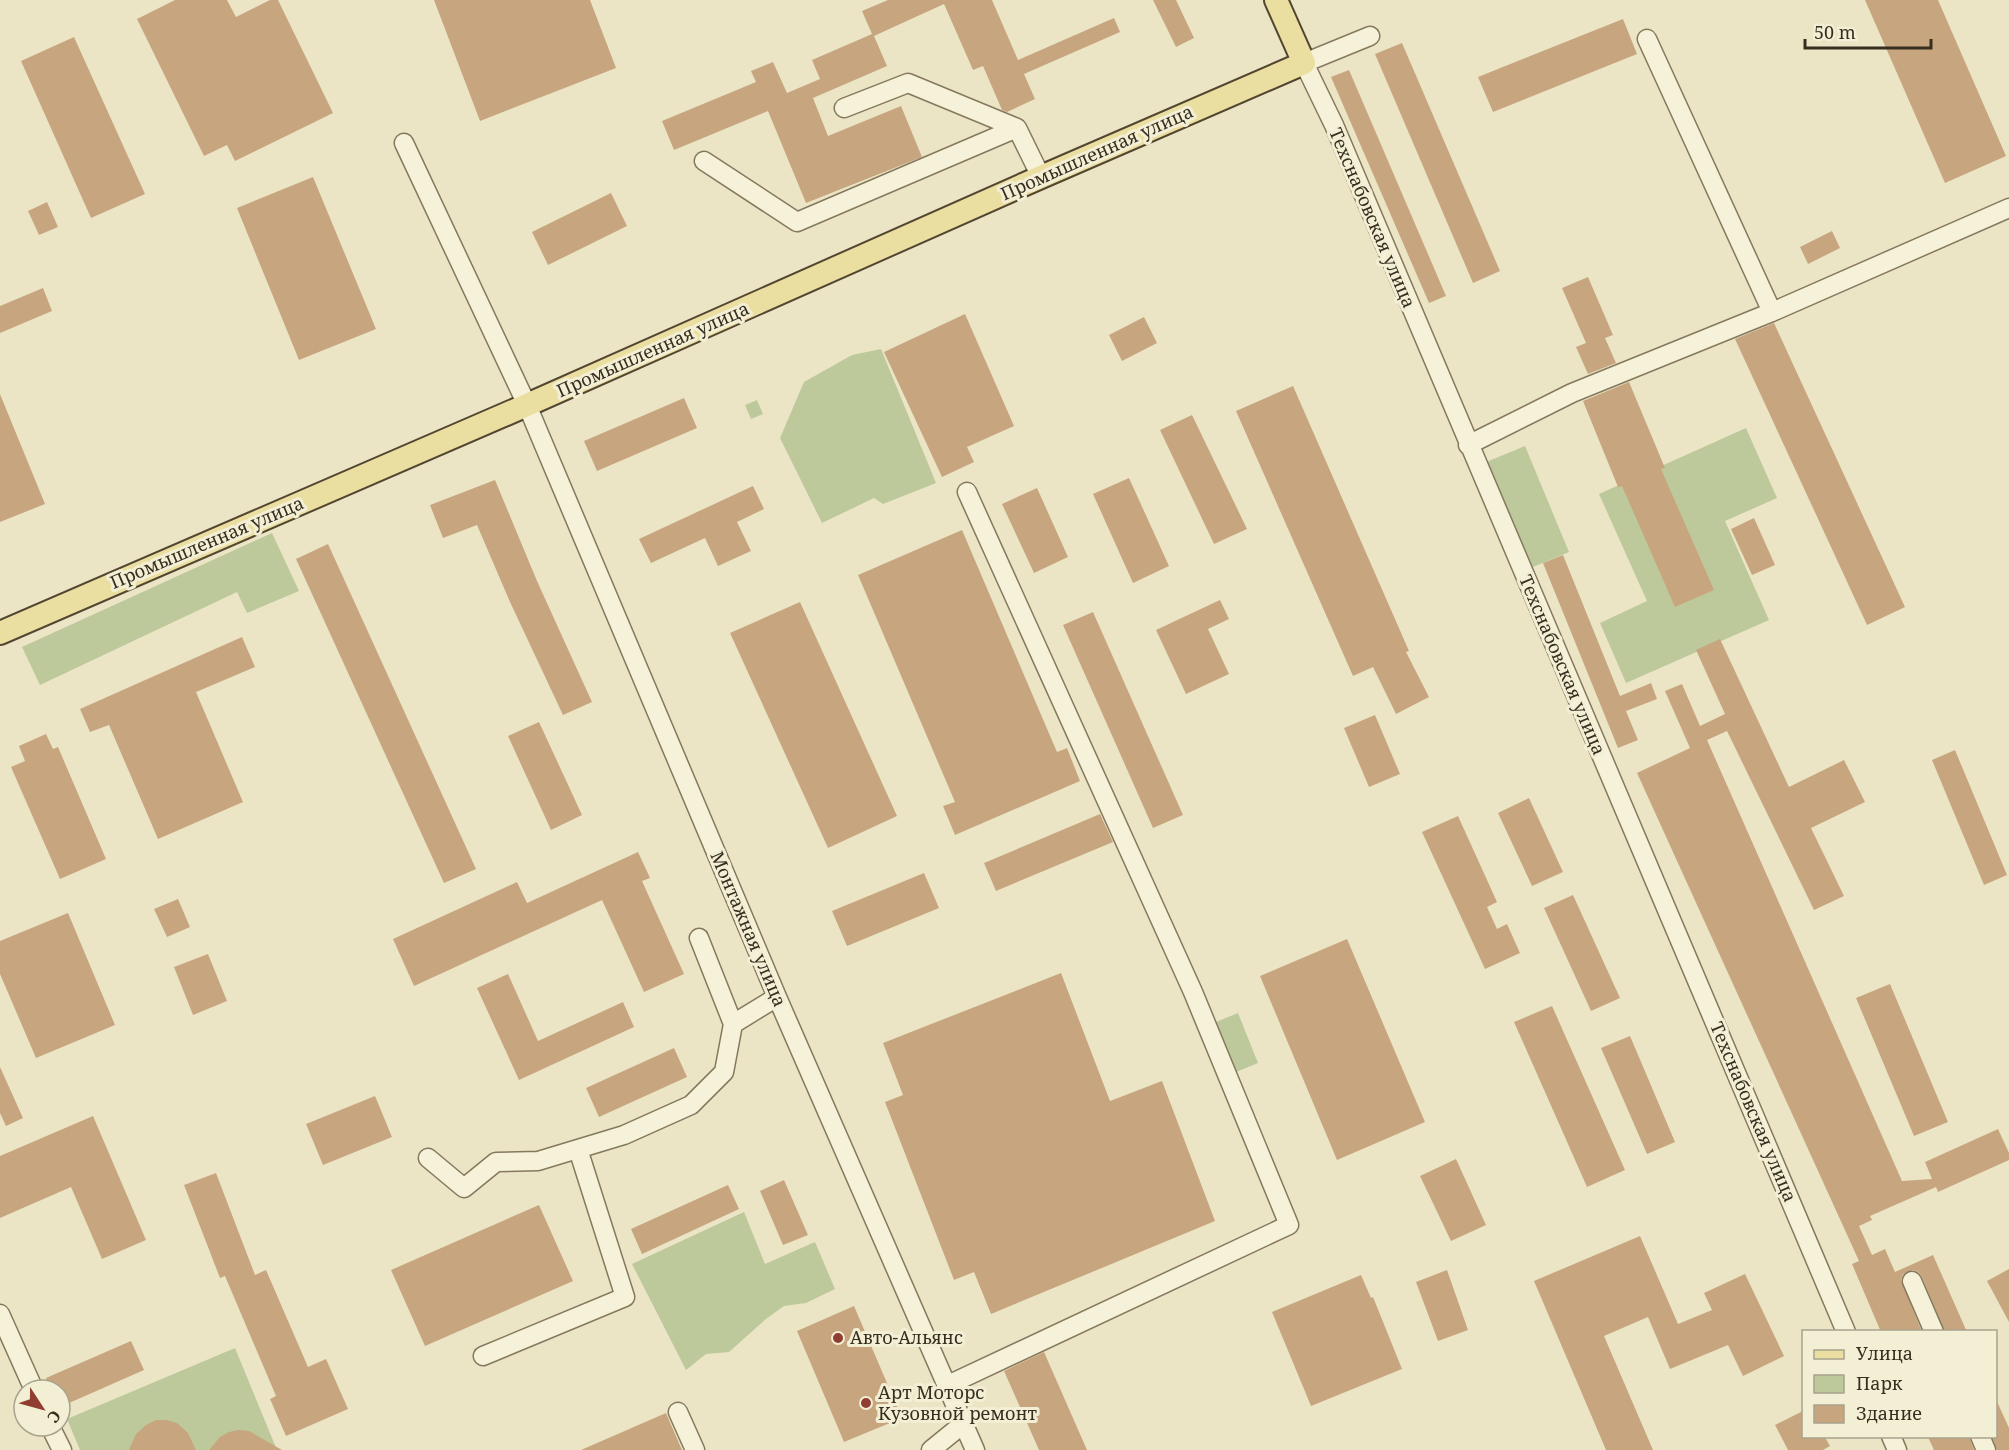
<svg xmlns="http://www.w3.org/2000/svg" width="2009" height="1450" viewBox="0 0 2009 1450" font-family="'Noto Serif',serif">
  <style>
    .green { fill: #bdc99b }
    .building { fill: #c7a67f }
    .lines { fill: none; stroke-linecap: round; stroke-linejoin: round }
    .minor-casing { stroke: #85785d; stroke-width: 21 }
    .major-casing { stroke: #534631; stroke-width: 26 }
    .minor { stroke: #f6f2d9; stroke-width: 18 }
    .major { stroke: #ebdea1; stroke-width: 22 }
    .poi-dot { fill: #903e31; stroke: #f3efd5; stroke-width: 2 }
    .labels { text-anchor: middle; stroke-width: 6; stroke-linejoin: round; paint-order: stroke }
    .street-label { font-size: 18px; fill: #372e20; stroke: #f3efd5 }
    .poi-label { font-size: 18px; fill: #372e20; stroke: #f3efd5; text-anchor: start }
  </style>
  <rect width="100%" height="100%" fill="#ebe5c6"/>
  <!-- green -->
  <path class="green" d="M881 349 936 483 883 504 874 498 822 523 780 438 804 382 852 355Z
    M757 400 763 414 751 419 745 405Z
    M1746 428 1777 498 1725 521 1769 620 1626 683 1600 623 1647 601 1599 494Z
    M1525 446 1569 552 1528 569 1484 463Z
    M272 533 299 591 247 613 237 592 40 685 22 647Z
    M1238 1013 1258 1063 1236 1072 1216 1022Z
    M744 1212 765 1264 815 1242 835 1289 806 1303 784 1306 766 1319 729 1352 706 1354 686 1370 632 1264Z
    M235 1348 277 1450H80L67 1419Z"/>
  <!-- building -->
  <path class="building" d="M175 0H227L236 17 270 0H278L333 113 235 161 227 145 204 156 137 19Z
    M434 0H590L616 68 480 121Z
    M888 0H992L1018 60 1114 18 1120 32 1024 74 1035 99 1007 112 1002 110 983 66 973 70 944 4 874 36 887 66 813 98 828 136 901 106 922 157 806 203 768 111 674 150 662 121 756 82 751 71 773 62 787 93 820 79 812 60 872 34 862 11Z
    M1153 0H1176L1194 38 1176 47Z
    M1865 0H1938L2006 156 1945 183Z
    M1623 19 1637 54 1493 112 1478 77Z
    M74 37 145 194 91 218 21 61Z
    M1402 43 1500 271 1473 283 1375 54Z
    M1349 70 1446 296 1429 303 1331 77Z
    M313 177 376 329 299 360 237 208Z
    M611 193 627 226 548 265 532 232Z
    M47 202 58 227 39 235 28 211Z
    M1832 231 1840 248 1808 264 1800 247Z
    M1588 277 1613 335 1605 338 1616 363 1588 374 1576 347 1586 343 1562 288Z
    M43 288 52 311 0 333V306Z
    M965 314 1014 426 967 447 974 462 942 477 884 352Z
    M1144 317 1157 343 1122 361 1109 335Z
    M1774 323 1905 607 1867 625 1735 339Z
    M1629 382 1665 468 1661 469 1714 590 1675 607 1622 486 1618 487 1583 401Z
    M1293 386 1409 651 1406 652 1429 697 1396 714 1373 667 1353 676 1236 411Z
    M0 394 45 504 0 522Z
    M684 398 697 428 597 471 584 441Z
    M1192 415 1247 529 1214 544 1160 430Z
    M1129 478 1169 566 1133 583 1093 494Z
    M495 480 537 581 592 702 563 715 510 602 477 525 443 538 430 505Z
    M753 486 764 509 737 522 751 551 718 566 705 538 651 563 639 539Z
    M1037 488 1068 557 1034 573 1002 504Z
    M1754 518 1775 565 1752 575 1731 529Z
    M962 530 1057 752 1067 748 1080 781 955 835 943 806 955 802 858 575Z
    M328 544 476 869 444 883 296 559Z
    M1563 555 1620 696 1651 683 1657 699 1626 711 1638 740 1618 748 1543 563Z
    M1220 600 1229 619 1208 629 1229 674 1186 694 1156 630Z
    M800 602 897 816 828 848 730 633Z
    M1093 612 1183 815 1153 828 1063 625Z
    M242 637 255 667 196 692 243 802 158 839 109 725 90 732 80 709Z
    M1720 639 1789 787 1844 760 1865 802 1811 828 1844 896 1814 910 1727 731 1707 740 1902 1181 1932 1179 1925 1162 1998 1129 2009 1153V1160L1938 1192 1936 1187 1870 1216 1872 1220 1859 1226 1872 1255 1885 1249 1895 1272 1933 1255 1967 1332H1945L1922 1277 1918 1272 1913 1270 1903 1274 1901 1280 1922 1332H1881L1852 1264 1859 1261 1637 773 1690 748 1665 691 1682 684 1700 726 1725 714 1696 650Z
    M1375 715 1400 774 1369 787 1344 728Z
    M539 722 582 815 551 830 508 736Z
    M46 734 53 749 58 747 106 859 60 879 11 767 25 761 19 746Z
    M1955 750 2007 875 1984 885 1932 760Z
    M1529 798 1563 872 1532 886 1498 813Z
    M1100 814 1113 842 996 891 984 863Z
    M1458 816 1497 902 1487 907 1497 929 1507 924 1520 953 1485 969 1422 832Z
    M638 852 650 878 642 881 684 974 644 992 602 900 414 986 393 939 517 882 527 903Z
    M924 873 939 908 847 946 832 911Z
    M1573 895 1620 998 1591 1011 1544 908Z
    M178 899 190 927 167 937 154 909Z
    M68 913 115 1025 36 1058 0 974V941Z
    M1347 939 1425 1122 1337 1160 1260 976Z
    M208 954 227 1001 193 1015 174 967Z
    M1061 973 1110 1101 1162 1081 1215 1221 991 1314 974 1272 954 1280 885 1102 903 1095 883 1043Z
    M508 974 538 1041 623 1002 634 1027 519 1080 477 988Z
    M1890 984 1948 1122 1914 1136 1856 998Z
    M1552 1006 1625 1170 1587 1187 1514 1022Z
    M1630 1036 1675 1142 1647 1154 1601 1048Z
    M674 1048 687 1077 599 1117 586 1088Z
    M0 1067 23 1118 6 1126 0 1113Z
    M375 1096 392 1137 323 1165 306 1124Z
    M93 1116 146 1240 102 1259 71 1187 0 1218V1156Z
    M1456 1159 1486 1225 1451 1241 1420 1176Z
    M216 1173 255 1275 266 1270 308 1367 326 1359 348 1409 286 1436 270 1399 276 1396 225 1276 220 1278 184 1185Z
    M784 1180 808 1235 783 1245 760 1191Z
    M728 1185 739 1209 642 1254 631 1229Z
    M539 1205 573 1281 425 1346 391 1270Z
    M1640 1236 1678 1324 1712 1310 1704 1293 1745 1274 1784 1356 1743 1376 1728 1345 1670 1369 1648 1317 1604 1336 1653 1450H1606L1534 1281Z
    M2009 1269V1322L1987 1281Z
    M1447 1270 1468 1330 1438 1341 1416 1282Z
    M1361 1275 1371 1298 1373 1297 1402 1369 1311 1406 1272 1312Z
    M854 1306 902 1418 844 1442 797 1331Z
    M131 1341 144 1370 60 1407V1390H51L46 1378Z
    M1044 1352 1087 1450H1039L1004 1371Z
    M1995 1397 2009 1428V1450H1997L1992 1437H1995Z
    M1803 1411V1437H1825L1830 1446 1823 1450H1788L1775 1425Z
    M666 1413 682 1450H581Z
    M156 1420H166L177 1423 188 1433 196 1450H129L136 1434 146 1425Z
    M238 1430 249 1431 282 1450H209L220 1437 229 1432Z
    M1928 1437H1969L1974 1450H1934Z"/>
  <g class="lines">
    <!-- minor casing -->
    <g class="minor-casing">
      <path id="minor" d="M1370 36 1304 63 1334 125 1846 1332
        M1647 39 1772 312
        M844 108 908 83 1017 128 1041 177
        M404 143 527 405 777 997 975 1450
        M704 161 797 222 1017 128
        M1468 445 1572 393 1772 312 2009 208
        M733 1024 777 997
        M428 1158 464 1188 496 1162 538 1161 624 1135 691 1105 724 1072 733 1024 699 938
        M1912 1281 1934 1332
        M0 1314 34 1390
        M483 1356 625 1297 578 1149
        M948 1385 1289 1225 1193 992 967 492
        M678 1412 695 1450
        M50 1426 62 1450
        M1891 1436 1897 1450
        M1980 1436 1986 1450
        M931 1450 963 1424"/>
    </g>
    <!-- major casing -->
    <g class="major-casing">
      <path id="major" d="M0 633 527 405 1041 177 1304 63 1276 0"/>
    </g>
    <!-- minor -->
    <use href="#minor" class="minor"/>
    <!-- major -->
    <use href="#major" class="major"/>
  </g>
  <!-- markers -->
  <g class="poi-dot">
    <circle cx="838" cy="1338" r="6"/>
    <circle cx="866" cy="1403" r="6"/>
  </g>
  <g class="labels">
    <!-- street labels -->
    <g class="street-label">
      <text transform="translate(1097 153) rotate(-24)" y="6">Промышленная улица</text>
      <text transform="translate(1372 218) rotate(67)" y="6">Техснабовская улица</text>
      <text transform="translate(653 350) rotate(-24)" y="6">Промышленная улица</text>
      <text transform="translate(207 543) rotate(-23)" y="6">Промышленная улица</text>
      <text transform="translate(1562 665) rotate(67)" y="6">Техснабовская улица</text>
      <text transform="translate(748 929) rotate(67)" y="6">Монтажная улица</text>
      <text transform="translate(1753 1112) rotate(67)" y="6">Техснабовская улица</text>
    </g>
    <!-- poi labels -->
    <g class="poi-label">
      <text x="850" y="1344">Авто-Альянс</text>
      <text x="878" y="1399">Арт Моторс<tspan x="878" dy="21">Кузовной ремонт</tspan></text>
    </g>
  </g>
  <!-- legend -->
  <rect x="1802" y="1330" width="195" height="108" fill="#f3efd5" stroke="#a8a28d" stroke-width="1.5"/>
  <rect x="1814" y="1350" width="30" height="9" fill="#ebdea1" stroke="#a8a28d" stroke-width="1.5"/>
  <text x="1856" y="1360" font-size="18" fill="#372e20">Улица</text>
  <rect x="1814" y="1375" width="30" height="18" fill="#bdc99b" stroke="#a8a28d" stroke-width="1.5"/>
  <text x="1856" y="1390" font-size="18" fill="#372e20">Парк</text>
  <rect x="1814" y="1405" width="30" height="18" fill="#c7a67f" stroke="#a8a28d" stroke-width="1.5"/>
  <text x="1856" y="1420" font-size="18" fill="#372e20">Здание</text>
  <!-- north arrow -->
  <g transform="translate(42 1408) rotate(126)"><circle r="28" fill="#f3efd5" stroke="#a8a28d" stroke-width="1.5"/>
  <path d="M0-4.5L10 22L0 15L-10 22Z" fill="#903e31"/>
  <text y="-9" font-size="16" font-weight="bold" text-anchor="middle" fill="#372e20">С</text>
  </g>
  <!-- scale -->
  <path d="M1805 39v9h126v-9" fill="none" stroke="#372e20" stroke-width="3"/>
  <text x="1814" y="39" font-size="18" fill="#372e20" stroke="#f3efd5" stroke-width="4.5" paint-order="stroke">50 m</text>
</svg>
